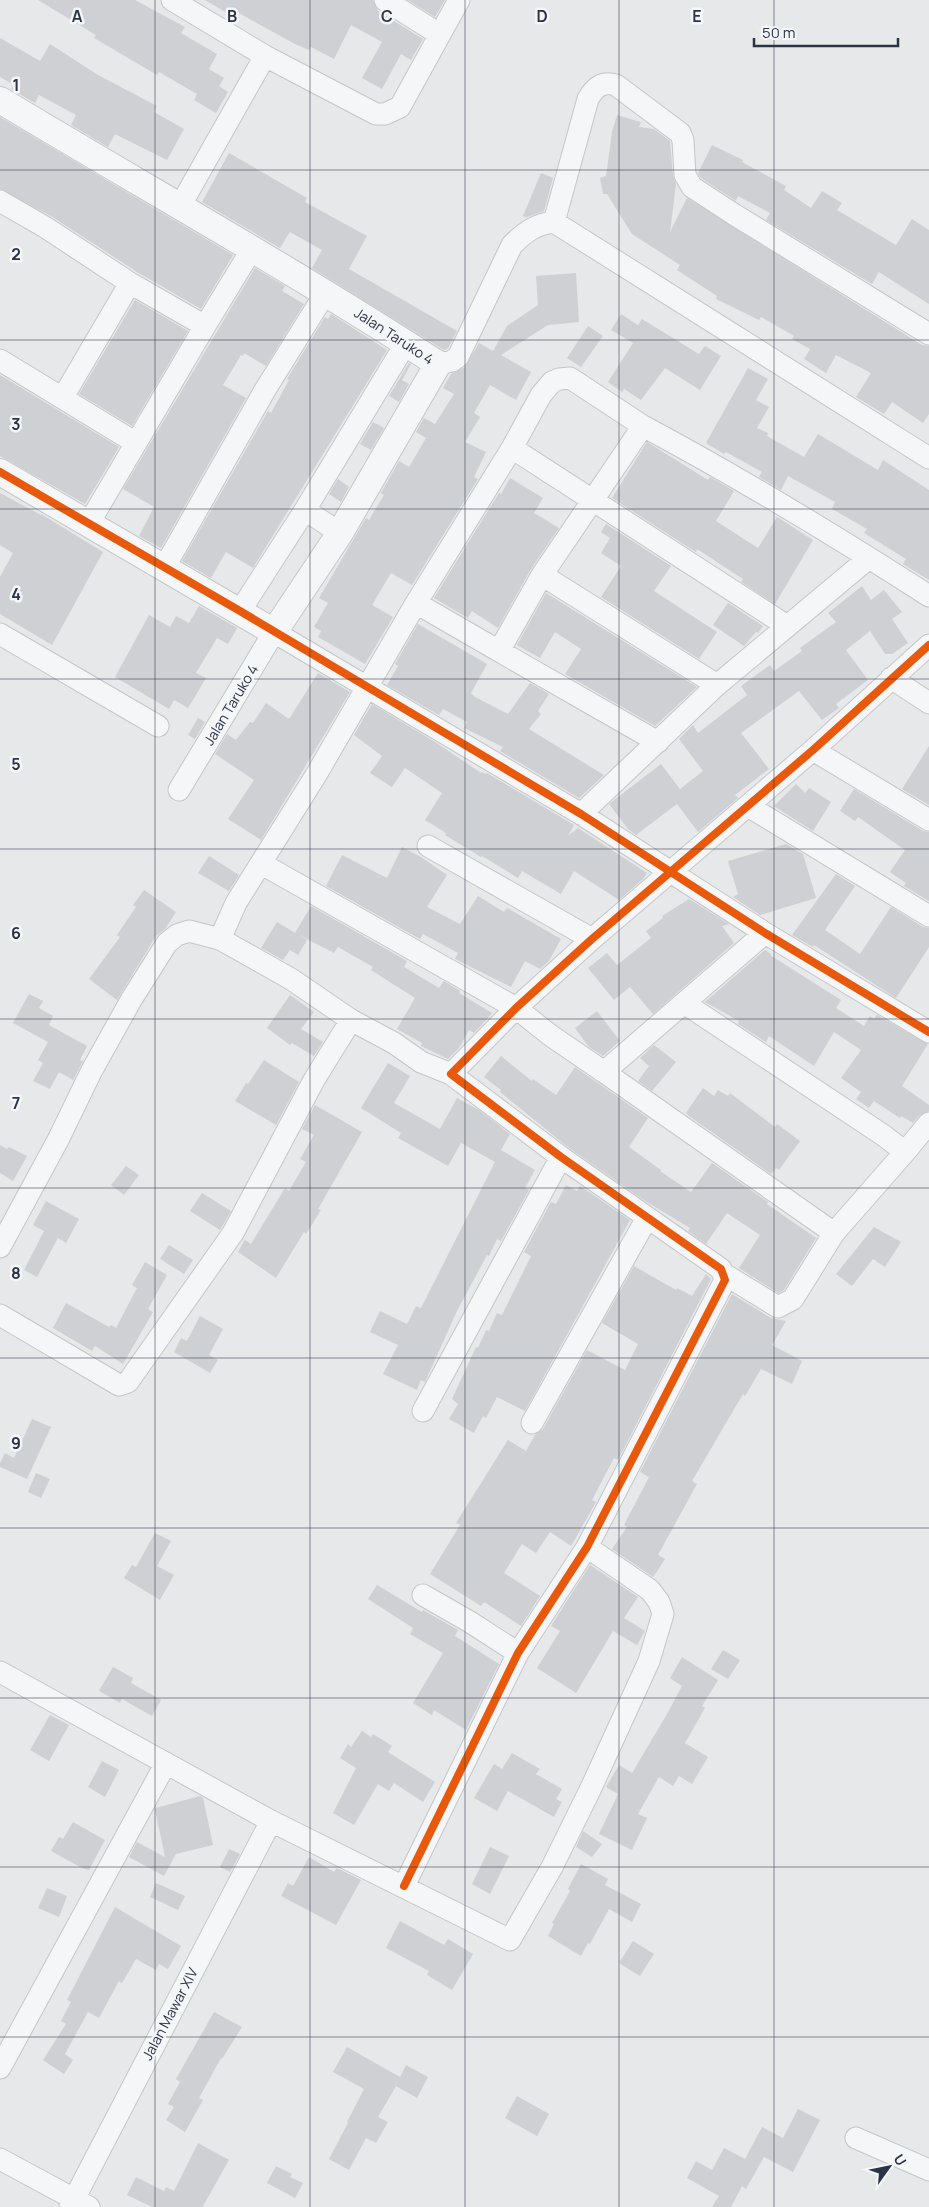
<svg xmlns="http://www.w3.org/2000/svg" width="929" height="2207" viewBox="0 0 929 2207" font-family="Manrope,sans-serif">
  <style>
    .building { fill: #ced0d3 }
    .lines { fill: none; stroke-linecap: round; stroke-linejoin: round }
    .minor-casing { stroke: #c4c6c8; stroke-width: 23 }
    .tertiary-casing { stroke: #c4c6c8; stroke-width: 28 }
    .minor { stroke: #f5f6f7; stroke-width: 21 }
    .tertiary { stroke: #f5f6f7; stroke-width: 26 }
    .cycleway-casing { stroke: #f4f6f9; stroke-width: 11 }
    .cycleway { stroke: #e8590c; stroke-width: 8 }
    .grid { fill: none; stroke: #2b3445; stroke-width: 1; stroke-opacity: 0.55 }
    .labels { text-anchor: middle; stroke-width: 5; stroke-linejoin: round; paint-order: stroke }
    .street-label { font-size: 14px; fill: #2b3445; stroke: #f4f6f9 }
    .grid-label { font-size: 16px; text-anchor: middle; font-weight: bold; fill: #2b3445; stroke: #f4f6f9; stroke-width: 5; stroke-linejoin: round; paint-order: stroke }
  </style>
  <rect width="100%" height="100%" fill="#e6e8ea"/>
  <!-- building -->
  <path class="building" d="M38 0H135L185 27 181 33 217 54 209 69 224 78 219 86 228 92 216 113 194 100 197 94 159 72 157 75 94 38 96 35Z
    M205 0H373L378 11 423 39 411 60 401 54 382 89 362 78 382 42 351 25 334 59 311 47 309 50 295 44 237 12 234 17Z
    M408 0H445L435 17Z
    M0 38 40 61 50 44 98 75 157 106 154 112 184 129 167 160 115 134 108 147 71 125 76 115 39 95 35 103 11 89 14 85 0 77Z
    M617 115 641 122 639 127 654 129 670 141 673 176 676 184 670 232 687 198 922 345 929 346V414L923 423 892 402 884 414 856 397 871 373 836 355 826 373 804 359 810 349 792 339 794 336 761 317 759 320 716 299 717 296 677 270 680 265 632 234 607 194H603L600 178 606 176 612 132Z
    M0 117 233 255 201 309 137 272 51 216 0 189Z
    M712 145 743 160 742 162 786 186 784 190 811 208 822 191 842 203 837 210 896 245 912 219 929 230V304L879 272 872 284 766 220 770 213 738 196 736 201 701 178 698 173Z
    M229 153 307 198 305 202 367 236 349 269 457 331 448 348 444 350 312 268 322 250 290 232 280 248 202 202Z
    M541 173 553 178 544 211 527 217 523 216Z
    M255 268 285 286 282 291 304 304 266 366 244 353 243 356 241 355 223 385 246 398 161 548 139 536 154 507 123 489Z
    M576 273 579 322 548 325 501 355 531 372 516 400 490 385 474 413 480 417 465 442 486 452 474 477 478 479 412 585 391 573 372 605 393 617 365 664 318 637 321 631 314 627 328 603 319 598 366 518 369 520 384 495 381 493 399 461 409 467 426 438 416 432 424 418 435 424 454 394 443 388 451 374 465 367 479 343 493 351 507 326 538 305 536 276Z
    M135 300 188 331 132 426 79 394Z
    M331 314 387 350 253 568 226 552 211 578 182 561 268 411 271 413 289 380 287 379 325 317 328 319Z
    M621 314 638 325 642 319 699 354 705 346 721 356 700 390 665 368 641 400 624 389 622 392 608 382 633 343 611 330Z
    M588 326 603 336 581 367 567 358Z
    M409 363 411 364 402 380 409 384 399 402 389 396Z
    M748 368 768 379 756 400 769 407 757 428 768 433 767 436 804 457 818 434 878 470 883 460 929 490V580L903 564 906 559 864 533 867 529 832 509 835 502 788 476 781 490 759 477 762 472 726 452 724 454 706 443Z
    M0 375 119 447 85 504 0 456Z
    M373 422 384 428 371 450 360 444Z
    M647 442 708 480 710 477 734 491 716 521 758 548 777 517 813 540 775 604 741 582 743 579 697 549 696 552 688 547 612 498Z
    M510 478 543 498 534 513 559 528 531 569 498 628 472 611 468 618 434 598 499 493 501 494Z
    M338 479 349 487 341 502 329 494Z
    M0 493 41 515V514L103 552 52 645 0 614V577L13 553 0 545Z
    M606 524 671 566 654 591 717 632 699 659 601 597 621 566 601 553 610 538 601 532Z
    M862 586 871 600 884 590 902 612 892 619 908 643 892 654H885L870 631 846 650 868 680 836 704 839 708 822 720 799 691 741 733 769 769 735 795 738 798 698 832 677 804 636 835 628 829 609 804 661 764 680 789 703 771 679 739 693 725 698 733 747 695 741 686 770 665 774 671 802 651 800 648 836 622 828 613Z
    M546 593 697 687 655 726 565 674 581 649 555 632 540 658 517 645Z
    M728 603 763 626 758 633 756 632 744 646 713 625Z
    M199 606 237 628 228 644 217 638 196 673 206 678 188 708 174 700 169 709 115 677 149 615 170 627 176 616 189 623Z
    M418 624 487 664 471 693 475 697 508 714 530 683 549 694 538 711 541 714 529 729 604 775 579 798 500 751 503 747 464 728 467 722 443 709 439 715 387 685 398 666 395 664Z
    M318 673 350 692 261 840 228 819 254 780 215 754 227 734 236 740 250 722 253 723 266 703 289 719Z
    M372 704 435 742 481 773 482 772 485 774 487 773 574 825 568 836 578 828 647 873 643 879 619 900 574 871 561 894 522 871 518 878 482 856 481 857 445 835 446 833 425 820 442 793 405 768 392 787 370 773 382 756 354 735Z
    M198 718 205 722 195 739 188 735Z
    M929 746V805L902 789Z
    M796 784 805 793 809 788 831 802 813 831 774 806Z
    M854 789 923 831 929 832V901L904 886 906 883 890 872 905 850 858 817 855 821 840 811Z
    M786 844 803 854 816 898 760 915 733 897 738 894 728 861Z
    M402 847 421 857 447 875 427 907 460 924 478 896 504 912 507 908 561 939 549 961 540 969 525 961 511 987 455 959 458 953 423 934 420 939 326 886 342 855 387 878Z
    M209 856 239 875 229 891 198 873Z
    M836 874 855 886 825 930 860 954 891 907 923 927 929 928V947L896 998 814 945 813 947 792 935Z
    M144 890 176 912 165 929 156 936 117 1000 89 979 120 937 117 935 136 907 133 905Z
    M689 899 729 924 722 926 734 943 653 1014 630 987 614 1000 588 968 607 953 617 965 651 938 646 931 663 918 662 916Z
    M311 906 407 961 404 967 439 988 444 981 460 991 459 993 492 1013 488 1018 474 1033 469 1030 459 1048 448 1059 421 1046 422 1043 397 1029 415 998 371 970 373 967 338 947 334 953 295 933Z
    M277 922 307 940 298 955 290 950 283 960 261 948Z
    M765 950 771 954 770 955 841 1000 836 1008 864 1026 870 1016 874 1019 877 1015 928 1044 902 1086 929 1105V1111L920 1115 913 1123 901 1116 900 1118 874 1101 869 1108 856 1099 861 1092 841 1078 861 1050 834 1032 814 1066 769 1036 766 1042 738 1024 739 1021 705 1002Z
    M29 994 43 1001 39 1008 53 1016 49 1025 87 1046 80 1060 83 1061 73 1080 59 1072 50 1089 33 1081 43 1063 38 1060 48 1042 13 1023Z
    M290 995 314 1012 301 1029 323 1042 314 1056 292 1043 290 1045 267 1028Z
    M597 1011 620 1041 603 1056 589 1047 575 1028Z
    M654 1045 676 1062 652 1091 638 1081 649 1066 640 1058Z
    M501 1056 532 1081 533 1079 556 1095 575 1067 648 1118 629 1147 661 1170 660 1171 691 1192 712 1163 768 1202 767 1204 816 1238 784 1290 778 1293 739 1268 760 1235 727 1213 706 1244 688 1231 690 1228 642 1199 568 1147 500 1092 501 1090 484 1077Z
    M264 1060 299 1082 276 1125 235 1101 246 1083 248 1084Z
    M388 1063 410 1076 394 1103 440 1129 457 1098 479 1110 510 1134 501 1150 535 1170 525 1188 529 1190 501 1241 497 1239 489 1256 487 1255 457 1311 425 1382 421 1380 417 1390 383 1374 398 1345 370 1332 380 1311 407 1324 416 1306 421 1308 495 1162 461 1143 448 1166 398 1138 401 1133 361 1108Z
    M703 1088 714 1096 718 1090 728 1096 730 1093 775 1127 777 1124 800 1141 779 1170 776 1168 771 1174 689 1116 686 1113Z
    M315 1105 362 1132 318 1209 321 1210 306 1234 304 1232 276 1278 238 1252 245 1240 251 1244 285 1188 289 1191 306 1162 300 1159 314 1135 302 1129Z
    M0 1145 7 1149 9 1147 27 1156 13 1181 0 1173Z
    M126 1166 139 1175 124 1195 111 1185Z
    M566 1185 577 1191 580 1186 630 1220 525 1411 497 1397 486 1418 483 1416 474 1433 449 1419 458 1404 452 1399 476 1347 478 1348 486 1330 489 1331 497 1313 502 1315 531 1256 524 1252 551 1202 556 1204Z
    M202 1193 231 1211 220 1230 190 1211Z
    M46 1201 79 1219 66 1243 58 1238 37 1277 24 1270 44 1231 33 1225Z
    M874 1227 901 1242 885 1267 873 1259 852 1286 836 1274Z
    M169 1245 193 1260 184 1274 160 1259Z
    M145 1262 167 1275 148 1309 153 1312 123 1364 95 1346 92 1351 53 1328 66 1303 109 1327 111 1325 116 1328 137 1288 132 1285Z
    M634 1266 676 1290 677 1288 692 1296 706 1274 711 1279 618 1460 614 1458 592 1500 596 1502 571 1546 550 1532 536 1553 522 1544 504 1573 540 1596 521 1626 484 1602 481 1606 430 1574 460 1525 456 1523 508 1440 526 1451 535 1435 543 1429 587 1350 625 1370 638 1344 602 1323Z
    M732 1294 771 1318 786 1321 772 1345 802 1361 792 1384 761 1369 745 1396 743 1394 692 1481 697 1484 658 1555 665 1559 653 1577 612 1549 627 1527 624 1525 649 1477 640 1472Z
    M200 1316 223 1329 209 1355 218 1360 210 1373 174 1352 181 1338 187 1341Z
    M32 1419 51 1427 27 1479 0 1467V1463L5 1453 14 1458Z
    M36 1473 50 1479 41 1498 28 1492Z
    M155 1533 171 1541 157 1566 174 1575 160 1600 124 1578 132 1565 136 1567Z
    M590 1565 638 1597 624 1618 645 1631 637 1645 613 1631 576 1693 537 1668 560 1631 551 1626Z
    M377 1585 422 1612 423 1610 458 1630 455 1636 499 1664 466 1730 434 1710 432 1715 413 1703 443 1653 410 1634 413 1628 368 1599Z
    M723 1650 740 1660 728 1679 711 1669Z
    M682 1657 718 1680 702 1706 705 1708 685 1743 708 1757 692 1784 679 1776 673 1786 659 1777 638 1814 647 1818 632 1850 599 1834 618 1794 606 1787 619 1765 632 1773 667 1714 682 1686 670 1678Z
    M113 1667 133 1678 131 1683 161 1700 152 1716 122 1699 120 1703 99 1691Z
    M50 1715 69 1725 49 1761 30 1750Z
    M362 1731 371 1737 373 1734 392 1746 388 1752 435 1782 423 1802 394 1783 389 1791 378 1784 354 1825 333 1813 356 1768 340 1758 348 1744 351 1747Z
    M512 1753 540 1769 536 1774 562 1789 556 1799 562 1802 554 1817 508 1791 497 1811 474 1798 494 1764 502 1769Z
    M102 1761 119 1770 105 1797 88 1787Z
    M200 1796 203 1798 213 1845 176 1854 164 1876 129 1857 137 1842 165 1857 155 1810 156 1808Z
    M73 1822 105 1840 89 1870 82 1868 51 1851 59 1837 63 1839Z
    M583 1831 602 1844 592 1857 576 1847Z
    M490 1847 509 1856 490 1894 472 1884Z
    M229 1849 240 1854 230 1872 220 1867Z
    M309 1857 334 1872 337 1868 361 1880 336 1925 281 1896 288 1883 293 1886Z
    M581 1864 608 1879 605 1885 641 1904 632 1922 609 1909 590 1944 588 1943 581 1956 548 1936 554 1924 552 1923 570 1891 568 1889Z
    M156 1883 185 1896 178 1910 150 1897Z
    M47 1888 67 1896 59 1917 38 1908Z
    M115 1907 181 1946 168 1969 159 1964 156 1970 136 1959 122 1983 119 1981 99 2018 88 2012 65 2054 73 2060 64 2074 43 2060 66 2024 61 2021 71 2002 67 2000Z
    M400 1921 444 1945 448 1939 473 1954 452 1990 427 1975 429 1971 386 1948Z
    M633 1941 654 1954 640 1976 619 1963Z
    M214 2012 242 2027 222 2059 221 2058 199 2098 203 2100 185 2132 166 2120 174 2107 168 2104 180 2082 176 2079Z
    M347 2047 400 2077 406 2065 428 2077 417 2098 396 2086 378 2117 388 2122 376 2143 366 2138 349 2170 329 2159 348 2123 347 2122 364 2089 333 2072Z
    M517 2096 549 2114 537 2136 505 2118Z
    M798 2109 820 2120 793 2172 764 2157 746 2189 742 2186 731 2207H712L719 2196 687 2178 696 2161 712 2170 724 2148 745 2159 762 2127 783 2138Z
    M198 2143 229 2160 203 2206 205 2207H152L127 2195 136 2177 164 2191 166 2187 174 2191Z
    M276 2166 292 2174 290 2177 303 2183 295 2198 267 2183Z"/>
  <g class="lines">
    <!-- minor casing -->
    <g class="minor-casing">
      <path id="minor" d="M172 0 265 56 376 114H385L400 107 459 0
        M385 0 439 34
        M0 201 45 227 130 283 205 326
        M179 208 265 56
        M554 222 588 99C595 87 602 81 616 85L680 133 683 140 685 175 692 187 735 215 929 334
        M0 360 136 443
        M438 364 452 361 458 357 512 245C525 232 536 224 554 222L929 458
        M63 397 130 283
        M512 448 787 626
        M305 510 406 343
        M89 523 205 326 252 249
        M164 568 265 390 326 292
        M542 575 717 685
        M416 603 499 651 542 575 643 426C740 478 836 536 929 596
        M240 611 305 510 340 533
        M0 634 158 726
        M499 651 658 742
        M891 678 929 703
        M813 750 929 820
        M179 790 274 632 581 814 765 933 929 1032
        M748 806 929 916
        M581 814 717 685 869 558
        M428 846 592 939
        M262 864 516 1008 550 1035 604 1072
        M765 933 604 1072 834 1233
        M220 939 236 903 316 775 416 603 512 448 541 395 552 382 559 379 570 378 643 426
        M684 1003 883 1135 905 1152 929 1123
        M0 1247 58 1140 91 1072 131 1000 167 943 177 935 189 931 220 939 291 979 351 1020 394 1043 421 1062 451 1074
        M724 1274 778 1307 793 1299 834 1233 905 1152
        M0 1315 119 1385 128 1382 233 1233 314 1080 351 1020
        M423 1411 561 1157
        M532 1423 647 1218
        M423 1595 470 1622 518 1653
        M0 1672 271 1821 510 1940 552 1867 591 1788 649 1661 663 1614 659 1602 650 1590 587 1547
        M404 1886 518 1653 587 1547 725 1280 721 1269 561 1157 451 1074 516 1008 592 939 813 750 929 645
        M0 2068 166 1763
        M856 2138 929 2170
        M0 2159 89 2207
        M70 2207 271 1821"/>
    </g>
    <!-- tertiary casing -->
    <g class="tertiary-casing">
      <path id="tertiary" d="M0 100C146 188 295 271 438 364L340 533 274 632 0 472"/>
    </g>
    <!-- minor -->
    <use href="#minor" class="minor"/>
    <!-- tertiary -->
    <use href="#tertiary" class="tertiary"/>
    <!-- cycleway casing -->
    <g class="cycleway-casing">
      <path id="cycleway" d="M0 472 240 611 581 814 765 933 929 1032
        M404 1886 518 1653 587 1547 725 1280 721 1269 561 1157 451 1074 516 1008 592 939 813 750 929 645"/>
    </g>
    <!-- cycleway -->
    <use href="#cycleway" class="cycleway"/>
  </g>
  <!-- grid -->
  <path class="grid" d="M155 0V2207M310 0V2207M465 0V2207M619 0V2207M774 0V2207M0 170H929M0 340H929M0 509H929M0 679H929M0 849H929M0 1019H929M0 1188H929M0 1358H929M0 1528H929M0 1698H929M0 1867H929M0 2037H929"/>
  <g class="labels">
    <!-- street labels -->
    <g class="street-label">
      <text transform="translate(394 336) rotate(33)" y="5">Jalan Taruko 4</text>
      <text transform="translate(231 705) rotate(-59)" y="5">Jalan Taruko 4</text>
      <text transform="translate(170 2014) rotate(-62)" y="5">Jalan Mawar XIV</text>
    </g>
  </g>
  <g class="grid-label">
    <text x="77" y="22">A</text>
    <text x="232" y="22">B</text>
    <text x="387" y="22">C</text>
    <text x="542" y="22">D</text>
    <text x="697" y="22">E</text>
    <text x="16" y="91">1</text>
    <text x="16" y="260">2</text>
    <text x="16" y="430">3</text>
    <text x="16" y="600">4</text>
    <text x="16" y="770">5</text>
    <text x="16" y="939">6</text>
    <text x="16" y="1109">7</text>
    <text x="16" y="1279">8</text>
    <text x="16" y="1449">9</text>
  </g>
  <!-- north arrow -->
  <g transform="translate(889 2167) rotate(57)" stroke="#f4f6f9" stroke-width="4" paint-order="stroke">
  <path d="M0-4L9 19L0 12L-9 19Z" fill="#2b3445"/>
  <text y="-8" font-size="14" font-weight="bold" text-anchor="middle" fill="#2b3445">U</text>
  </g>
  <!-- scale -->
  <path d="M754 38v8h144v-8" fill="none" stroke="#2b3445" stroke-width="2.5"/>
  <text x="762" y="38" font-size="15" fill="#2b3445" stroke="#f4f6f9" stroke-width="4" paint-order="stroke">50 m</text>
</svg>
